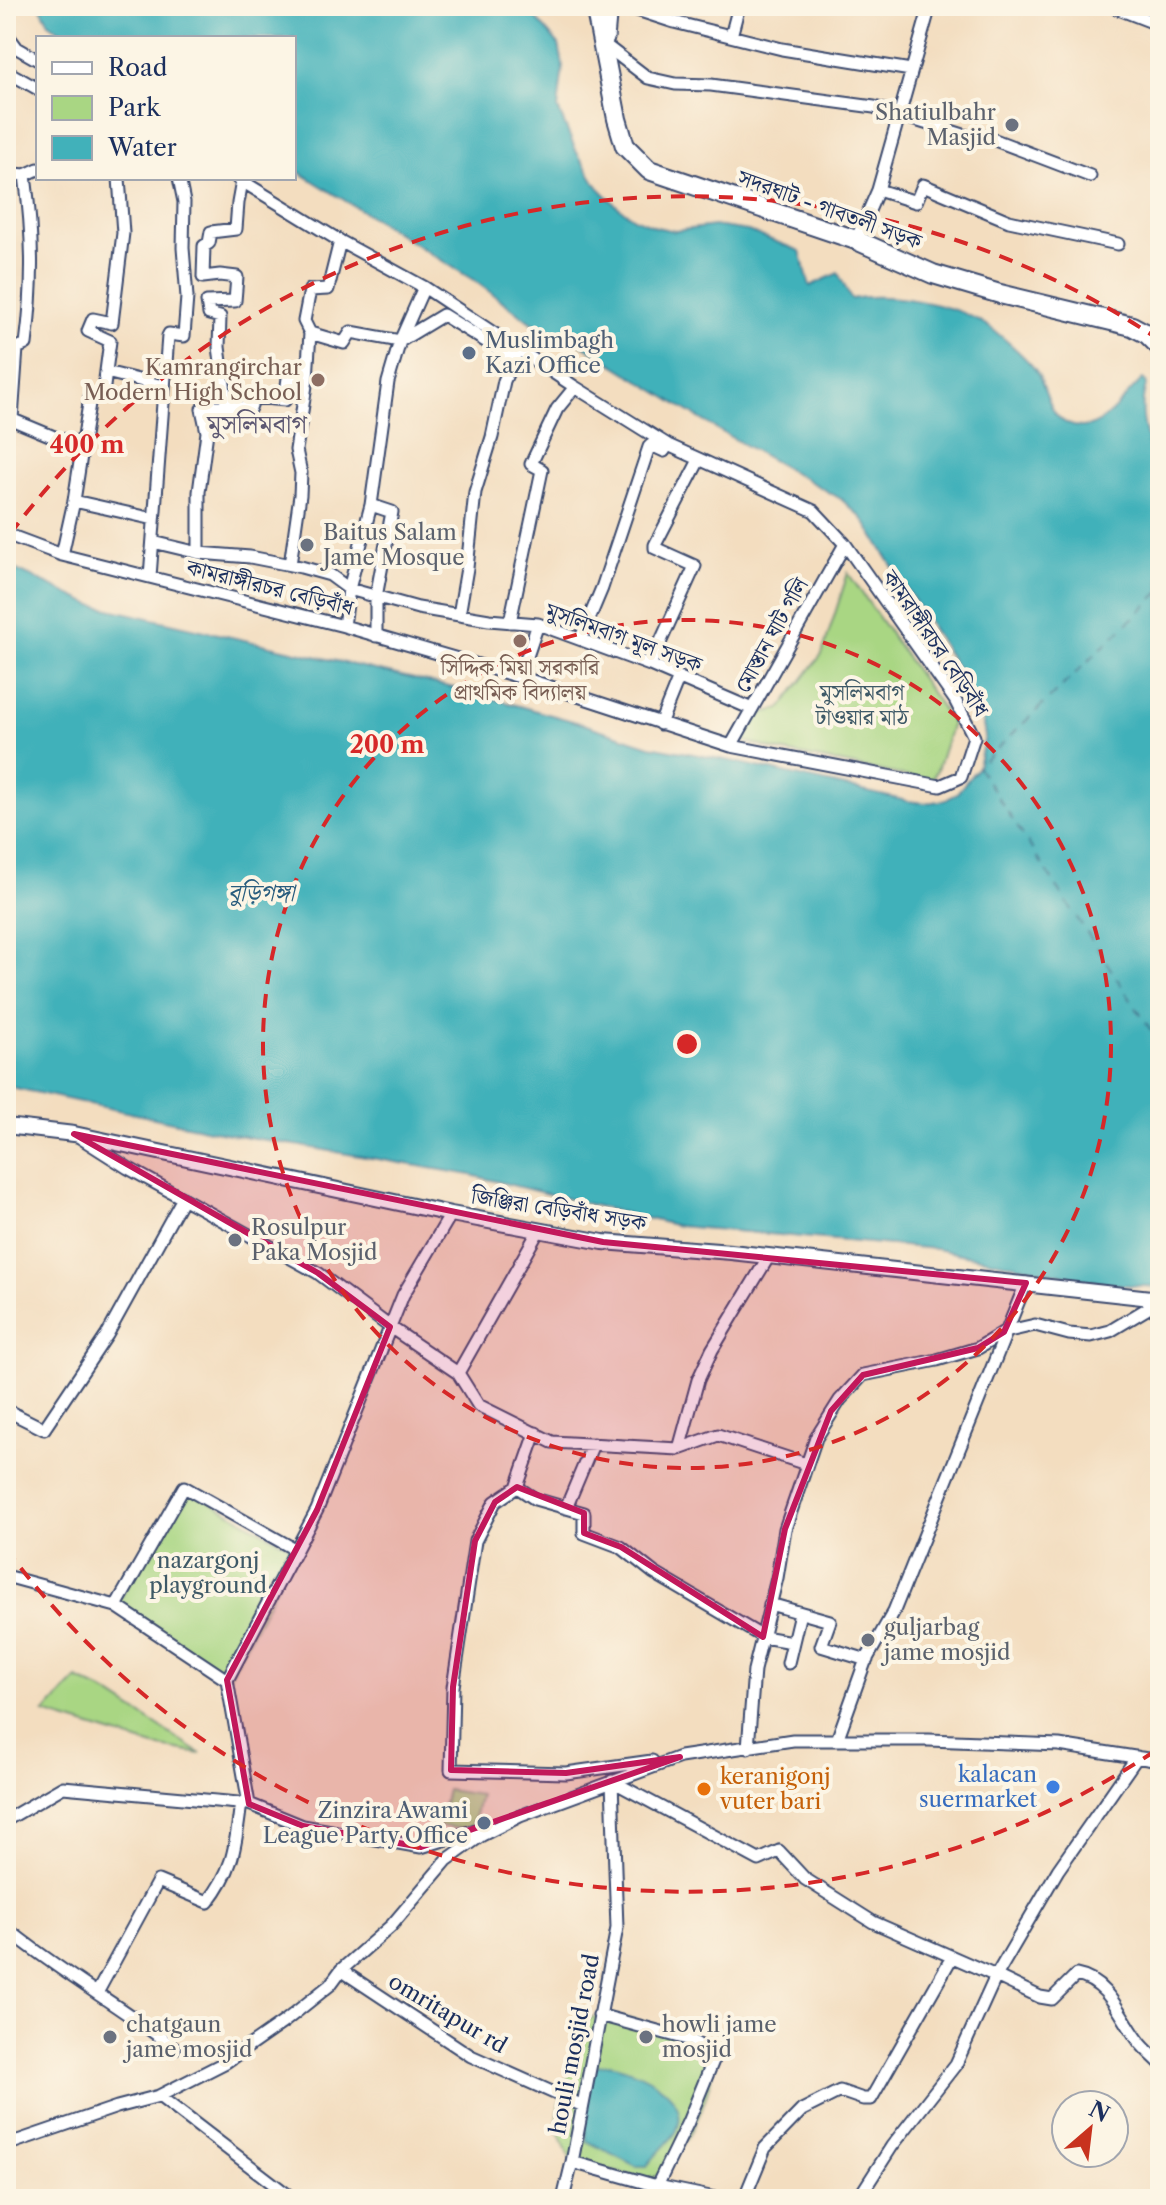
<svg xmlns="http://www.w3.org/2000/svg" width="1166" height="2205" viewBox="0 0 1166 2205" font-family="'Libre Caslon Text','Noto Serif Bengali',serif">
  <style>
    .green { fill: #a9d683; stroke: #628270; stroke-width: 2 }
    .water { fill: #41b1ba; stroke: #2e708c; stroke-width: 2 }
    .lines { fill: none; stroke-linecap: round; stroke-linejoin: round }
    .ferry { stroke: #285c7e; stroke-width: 2; stroke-dasharray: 10 8; stroke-linecap: butt }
    .minor-casing { stroke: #3b496d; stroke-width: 15 }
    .tertiary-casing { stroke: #3b496d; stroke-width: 18 }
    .trunk-casing { stroke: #3b496d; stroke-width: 22 }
    .minor { stroke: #fff; stroke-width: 11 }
    .tertiary { stroke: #fff; stroke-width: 14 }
    .trunk { stroke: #fff; stroke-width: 18 }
    .marked { fill: #c2185b; fill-opacity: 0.2; stroke: #c2185b; stroke-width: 6; stroke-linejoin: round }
    .ring { fill: none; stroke: #d62828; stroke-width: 4; stroke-dasharray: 14 10 }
    .worship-dot { fill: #6b7280; stroke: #fcf5e5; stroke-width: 3 }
    .service-dot { fill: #5c6f8a; stroke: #fcf5e5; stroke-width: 3 }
    .education-dot { fill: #8d6e63; stroke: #fcf5e5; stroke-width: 3 }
    .shop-dot { fill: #3f7fe0; stroke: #fcf5e5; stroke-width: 3 }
    .food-dot { fill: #e8710a; stroke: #fcf5e5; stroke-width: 3 }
    .labels { text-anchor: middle; stroke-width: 8; stroke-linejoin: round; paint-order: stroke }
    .worship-label { font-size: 22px; fill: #5b616d; stroke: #fcf5e5; text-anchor: start }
    .street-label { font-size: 22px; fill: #1b2f5e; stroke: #fcf5e5 }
    .service-label { font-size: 22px; fill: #4e5e75; stroke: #fcf5e5; text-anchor: start }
    .education-label { font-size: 22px; fill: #785e54; stroke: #fcf5e5; text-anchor: end }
    .park-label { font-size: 22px; fill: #3e5967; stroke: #fcf5e5 }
    .shop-label { font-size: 22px; fill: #366cbe; stroke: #fcf5e5; text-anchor: end }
    .food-label { font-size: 22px; fill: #c56008; stroke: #fcf5e5; text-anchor: start }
    .water-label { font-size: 24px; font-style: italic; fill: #285c7e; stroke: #fcf5e5 }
    .quarter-label { font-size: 26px; fill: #5d5872; stroke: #fcf5e5 }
    .centre { fill: #d62828; stroke: #fcf5e5; stroke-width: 4 }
    .ring-label { font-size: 24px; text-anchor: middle; font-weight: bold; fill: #d62828; stroke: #fcf5e5; stroke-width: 8; stroke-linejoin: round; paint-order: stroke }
  </style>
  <rect width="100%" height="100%" fill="#fcf5e5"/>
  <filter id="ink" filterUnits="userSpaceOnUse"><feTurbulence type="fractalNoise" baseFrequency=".0125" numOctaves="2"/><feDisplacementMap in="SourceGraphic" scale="16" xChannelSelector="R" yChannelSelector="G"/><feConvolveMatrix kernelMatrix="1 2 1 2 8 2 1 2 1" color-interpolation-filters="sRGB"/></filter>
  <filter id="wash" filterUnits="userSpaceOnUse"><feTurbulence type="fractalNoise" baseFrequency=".006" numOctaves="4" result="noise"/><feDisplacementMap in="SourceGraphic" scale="32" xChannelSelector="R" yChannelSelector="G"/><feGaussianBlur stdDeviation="1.8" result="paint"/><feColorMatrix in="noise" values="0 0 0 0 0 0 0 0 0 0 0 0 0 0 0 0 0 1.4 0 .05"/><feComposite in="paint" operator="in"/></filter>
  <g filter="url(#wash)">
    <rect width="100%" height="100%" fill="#f3ddbf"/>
    <!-- green -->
    <path class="green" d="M848 573 952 723 937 770 931 781 775 750 741 740 757 714 780 709 822 654Z
      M184 1487 296 1550 227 1680 116 1606Z
      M77 1679 109 1694 201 1754 154 1746 44 1713Z
      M447 1790 480 1795 471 1830 438 1826Z
      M599 2015C641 2018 686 2030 713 2064 709 2101 684 2162 650 2180L572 2162 557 2129 559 2105 585 2020Z"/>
    <!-- water -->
    <path class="water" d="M40 6H525L559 45 563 65 558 109 576 151 598 187 617 206 634 218 656 227 675 231 714 226 748 231 800 251 810 286 838 273 851 299C887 292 951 303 983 323 998 332 1023 355 1034 368 1049 386 1046 426 1081 427 1106 428 1126 393 1143 379L1147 383C1133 419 1156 456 1160 493V1287L1108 1284 936 1249 678 1226 471 1175 219 1132 6 1086V565L92 605 458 689 580 723 650 746 731 761 907 801 926 803 946 800 957 793 978 767 985 736 981 714 957 668 862 518 841 499 718 430 573 339 532 323 475 281 294 169V38H72L49 23Z
      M609 2064C636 2069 694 2094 676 2132 673 2138 653 2157 647 2166H636L587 2141 583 2107 591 2067Z"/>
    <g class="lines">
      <!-- ferry -->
      <path class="ferry" d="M1160 592 978 767 1160 1044"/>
    </g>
  </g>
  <g filter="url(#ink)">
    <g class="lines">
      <!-- minor casing -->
      <g class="minor-casing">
        <path id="minor" d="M625 6 674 22 782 49 911 70
          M1111 6 1160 25
          M6 33 17 48 38 60
          M731 36 739 6
          M608 39 611 6
          M609 48 648 78 675 84 711 85 874 107 973 138 979 134 1090 176
          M6 71 38 89
          M6 173 25 175
          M878 190 916 202 923 185 1009 221 1118 244
          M856 240 878 190 930 6
          M310 333 344 343 351 332 400 341 443 315 513 358
          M106 372 163 386
          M227 406 250 408 254 397 285 400 288 378 307 379
          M6 417 59 439 83 443
          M12 419 17 348 26 344C34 283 33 236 25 175L38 169
          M74 501 154 519
          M371 505 392 512 376 597V636
          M6 534 62 555 344 626 520 677 731 746 940 786 961 777 974 737 955 700 845 544 814 511 668 445 575 387 424 287 340 241 237 178
          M153 542 199 553 250 557 301 567 330 575 349 589 418 608 489 620 538 624 650 665 752 709
          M199 553V492L207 432 202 409 206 406H227L219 347 220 317 209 314 207 302 235 301 237 277 220 275 203 277 204 246 209 243 211 232 236 229 238 203 242 181
          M62 555 74 501 90 397 103 394 110 341 88 331 93 319 112 323 123 233 119 178
          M290 565 300 495 301 473 296 450 307 379 310 333 304 321 310 290 328 289 340 241
          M150 577 168 336 169 334 184 336 187 297 183 248 184 202 179 178
          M459 615 467 568 475 492 492 437 504 381 518 349
          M510 622 542 470 531 464 557 409 575 387
          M344 626 349 589 371 505 388 382 400 341 424 287
          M581 638 602 588 649 447 651 445 664 451 668 445
          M650 665 695 566 655 548V545L699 460
          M520 677 538 624
          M660 724 679 677
          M731 746 845 544
          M81 1138 128 1168 318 1273 390 1327 458 1373 478 1405 552 1442 679 1449 718 1435 806 1464
          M458 1373 539 1230
          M6 1410 44 1429 107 1335 183 1198
          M679 1449 698 1380 712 1350 769 1256
          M517 1487 536 1433
          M566 1508 593 1444
          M6 1576 116 1606 227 1680 249 1804 63 1787 6 1820
          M770 1604 830 1621 821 1646 867 1660
          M116 1606 184 1487 296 1550
          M788 1663 800 1613
          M227 1680 317 1510 403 1295 451 1214
          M837 1740 865 1662 894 1611 1026 1283
          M748 1748 754 1670 777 1578 785 1529 816 1438 840 1400 863 1375 937 1360 978 1348 1004 1332 1035 1325 1069 1334 1091 1336 1110 1331 1160 1301
          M1137 1757 1058 1870 996 1976 1040 1997 1052 1999 1076 1975C1110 1981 1122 2021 1141 2044 1147 2051 1154 2057 1160 2063
          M652 1761 566 1773 451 1770 453 1687 475 1541 495 1502 517 1487 535 1499 584 1513V1533L621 1547 654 1573 763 1637 792 1642
          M249 1804 303 1826 421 1847 489 1826
          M6 1928C60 1972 120 2006 175 2048
          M341 1970 471 2056 581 2105
          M97 1993 158 1881 208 1902C235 1867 235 1846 241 1803
          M599 2015 691 2040 715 2056 688 2122 657 2186
          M159 2096 293 2199
          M6 2145 117 2107 159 2096 226 2062 285 2021 330 1985 341 1970 391 1926 447 1860 482 1835 520 1816 680 1757 793 1740H929L1059 1745 1160 1761
          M563 2199 572 2162
          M720 2199 657 2186 572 2162 617 1928 612 1781 759 1860 779 1851 805 1879 873 1922 996 1976 956 2064 892 2146 858 2199
          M744 2199 765 2148 802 2110 840 2091 863 2099H871L952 1957"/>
      </g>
      <!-- tertiary casing -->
      <g class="tertiary-casing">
        <path id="tertiary" d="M6 1126 74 1134 451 1214 603 1242 731 1252 1160 1299"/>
      </g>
      <!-- trunk casing -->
      <g class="trunk-casing">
        <path id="trunk" d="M595 6 617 119 625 146 649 170 856 240 933 274 1000 294 1132 326 1147 334 1160 347"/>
      </g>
      <!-- minor -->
      <use href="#minor" class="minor"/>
      <!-- tertiary -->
      <use href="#tertiary" class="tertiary"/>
      <!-- trunk -->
      <use href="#trunk" class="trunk"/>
    </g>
  </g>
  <!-- marked area -->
  <path class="marked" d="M74 1134 603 1242 1026 1283 1004 1332 978 1348 863 1375 831 1411 785 1529 763 1637 621 1547 584 1533V1513L517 1487 495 1502 475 1541 453 1687 451 1770 566 1773 680 1757 421 1847 303 1826 249 1804 227 1680 317 1510 390 1327 318 1273Z"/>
  <!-- distance rings -->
  <g class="ring">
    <circle cx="687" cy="1044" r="424"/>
    <path d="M1155 1751A848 848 0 0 1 10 1554M10 534A848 848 0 0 1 1155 337"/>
  </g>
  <!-- markers -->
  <g class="worship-dot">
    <circle cx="1012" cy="125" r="8"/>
    <circle cx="307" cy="545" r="8"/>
    <circle cx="235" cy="1240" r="8"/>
    <circle cx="868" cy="1640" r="8"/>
    <circle cx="110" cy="2037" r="8"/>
    <circle cx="646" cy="2037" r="8"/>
  </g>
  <g class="service-dot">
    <circle cx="469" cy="353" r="8"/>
    <circle cx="484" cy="1823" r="8"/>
  </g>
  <g class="education-dot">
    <circle cx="318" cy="380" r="8"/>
    <circle cx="520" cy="641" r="8"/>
  </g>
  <circle class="shop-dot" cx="1053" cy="1787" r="8"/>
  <circle class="food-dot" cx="704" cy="1789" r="8"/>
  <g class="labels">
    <!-- worship labels -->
    <g class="worship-label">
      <text x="996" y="120" text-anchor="end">Shatiulbahr<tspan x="996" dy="25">Masjid</tspan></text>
      <text x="323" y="540">Baitus Salam<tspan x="323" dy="25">Jame Mosque</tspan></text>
      <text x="251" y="1235">Rosulpur<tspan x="251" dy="25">Paka Mosjid</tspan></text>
      <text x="884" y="1635">guljarbag<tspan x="884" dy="25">jame mosjid</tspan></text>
      <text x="126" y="2032">chatgaun<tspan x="126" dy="25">jame mosjid</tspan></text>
      <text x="662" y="2032">howli jame<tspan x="662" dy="25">mosjid</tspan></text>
    </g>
    <!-- street labels -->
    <g class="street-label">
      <text transform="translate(830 209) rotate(20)" y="8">সদরঘাট - গাবতলী সড়ক</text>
      <text transform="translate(270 587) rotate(14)" y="8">কামরাঙ্গীরচর বেড়িবাঁধ</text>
      <text transform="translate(771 635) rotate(-61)" y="8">মোস্তান ঘাট গলি</text>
      <text transform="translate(624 637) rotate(20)" y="8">মুসলিমবাগ মূল সড়ক</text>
      <text transform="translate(936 643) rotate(56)" y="8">কামরাঙ্গীরচর বেড়িবাঁধ</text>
      <text transform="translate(559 1209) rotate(9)" y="8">জিঞ্জিরা বেড়িবাঁধ সড়ক</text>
      <text transform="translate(448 2013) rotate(31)" y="8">omritapur rd</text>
      <text transform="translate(574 2044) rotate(-79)" y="8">houli mosjid road</text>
    </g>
    <!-- service labels -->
    <g class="service-label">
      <text x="485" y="348">Muslimbagh<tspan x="485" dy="25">Kazi Office</tspan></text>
      <text x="468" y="1818" text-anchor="end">Zinzira Awami<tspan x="468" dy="25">League Party Office</tspan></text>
    </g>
    <!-- education labels -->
    <g class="education-label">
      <text x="302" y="375">Kamrangirchar<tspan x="302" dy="25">Modern High School</tspan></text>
      <text x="520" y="675" text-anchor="middle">সিদ্দিক মিয়া সরকারি<tspan x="520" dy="25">প্রাথমিক বিদ্যালয়</tspan></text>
    </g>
    <!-- park labels -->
    <g class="park-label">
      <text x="862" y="700">মুসলিমবাগ<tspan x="862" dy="25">টাওয়ার মাঠ</tspan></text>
      <text x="208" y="1568">nazargonj<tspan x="208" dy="25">playground</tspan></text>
    </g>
    <!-- shop labels -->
    <g class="shop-label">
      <text x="1037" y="1782">kalacan<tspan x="1037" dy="25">suermarket</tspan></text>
    </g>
    <!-- food labels -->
    <g class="food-label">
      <text x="720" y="1784">keranigonj<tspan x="720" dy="25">vuter bari</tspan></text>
    </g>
    <!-- water labels -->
    <g class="water-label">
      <text x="261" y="901">বুড়িগঙ্গা</text>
    </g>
    <!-- quarter labels -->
    <g class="quarter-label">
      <text x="257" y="433">মুসলিমবাগ</text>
    </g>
  </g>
  <circle cx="687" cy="1044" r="12" class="centre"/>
  <g class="ring-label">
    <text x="87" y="453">400 m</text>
    <text x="387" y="753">200 m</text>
  </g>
  <!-- margin -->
  <rect width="1166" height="2205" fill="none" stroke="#fcf5e5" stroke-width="32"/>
  <!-- legend -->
  <rect x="36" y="36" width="260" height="144" fill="#fcf5e5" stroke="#a2a6af" stroke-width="2"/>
  <rect x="52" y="62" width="40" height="12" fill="#ffffff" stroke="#a2a6af" stroke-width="2"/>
  <text x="108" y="76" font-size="24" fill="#1b2f5e">Road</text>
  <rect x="52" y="96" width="40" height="24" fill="#a9d683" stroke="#a2a6af" stroke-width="2"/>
  <text x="108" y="116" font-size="24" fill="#1b2f5e">Park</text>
  <rect x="52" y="136" width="40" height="24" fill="#41b1ba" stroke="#a2a6af" stroke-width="2"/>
  <text x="108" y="156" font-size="24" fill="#1b2f5e">Water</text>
  <!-- north arrow -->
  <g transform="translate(1090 2129) rotate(28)"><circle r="38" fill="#fcf5e5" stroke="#a2a6af" stroke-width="2"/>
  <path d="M0-6L14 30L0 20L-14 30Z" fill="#c8321e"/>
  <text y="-12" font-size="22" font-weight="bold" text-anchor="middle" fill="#1b2f5e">N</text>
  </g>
</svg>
